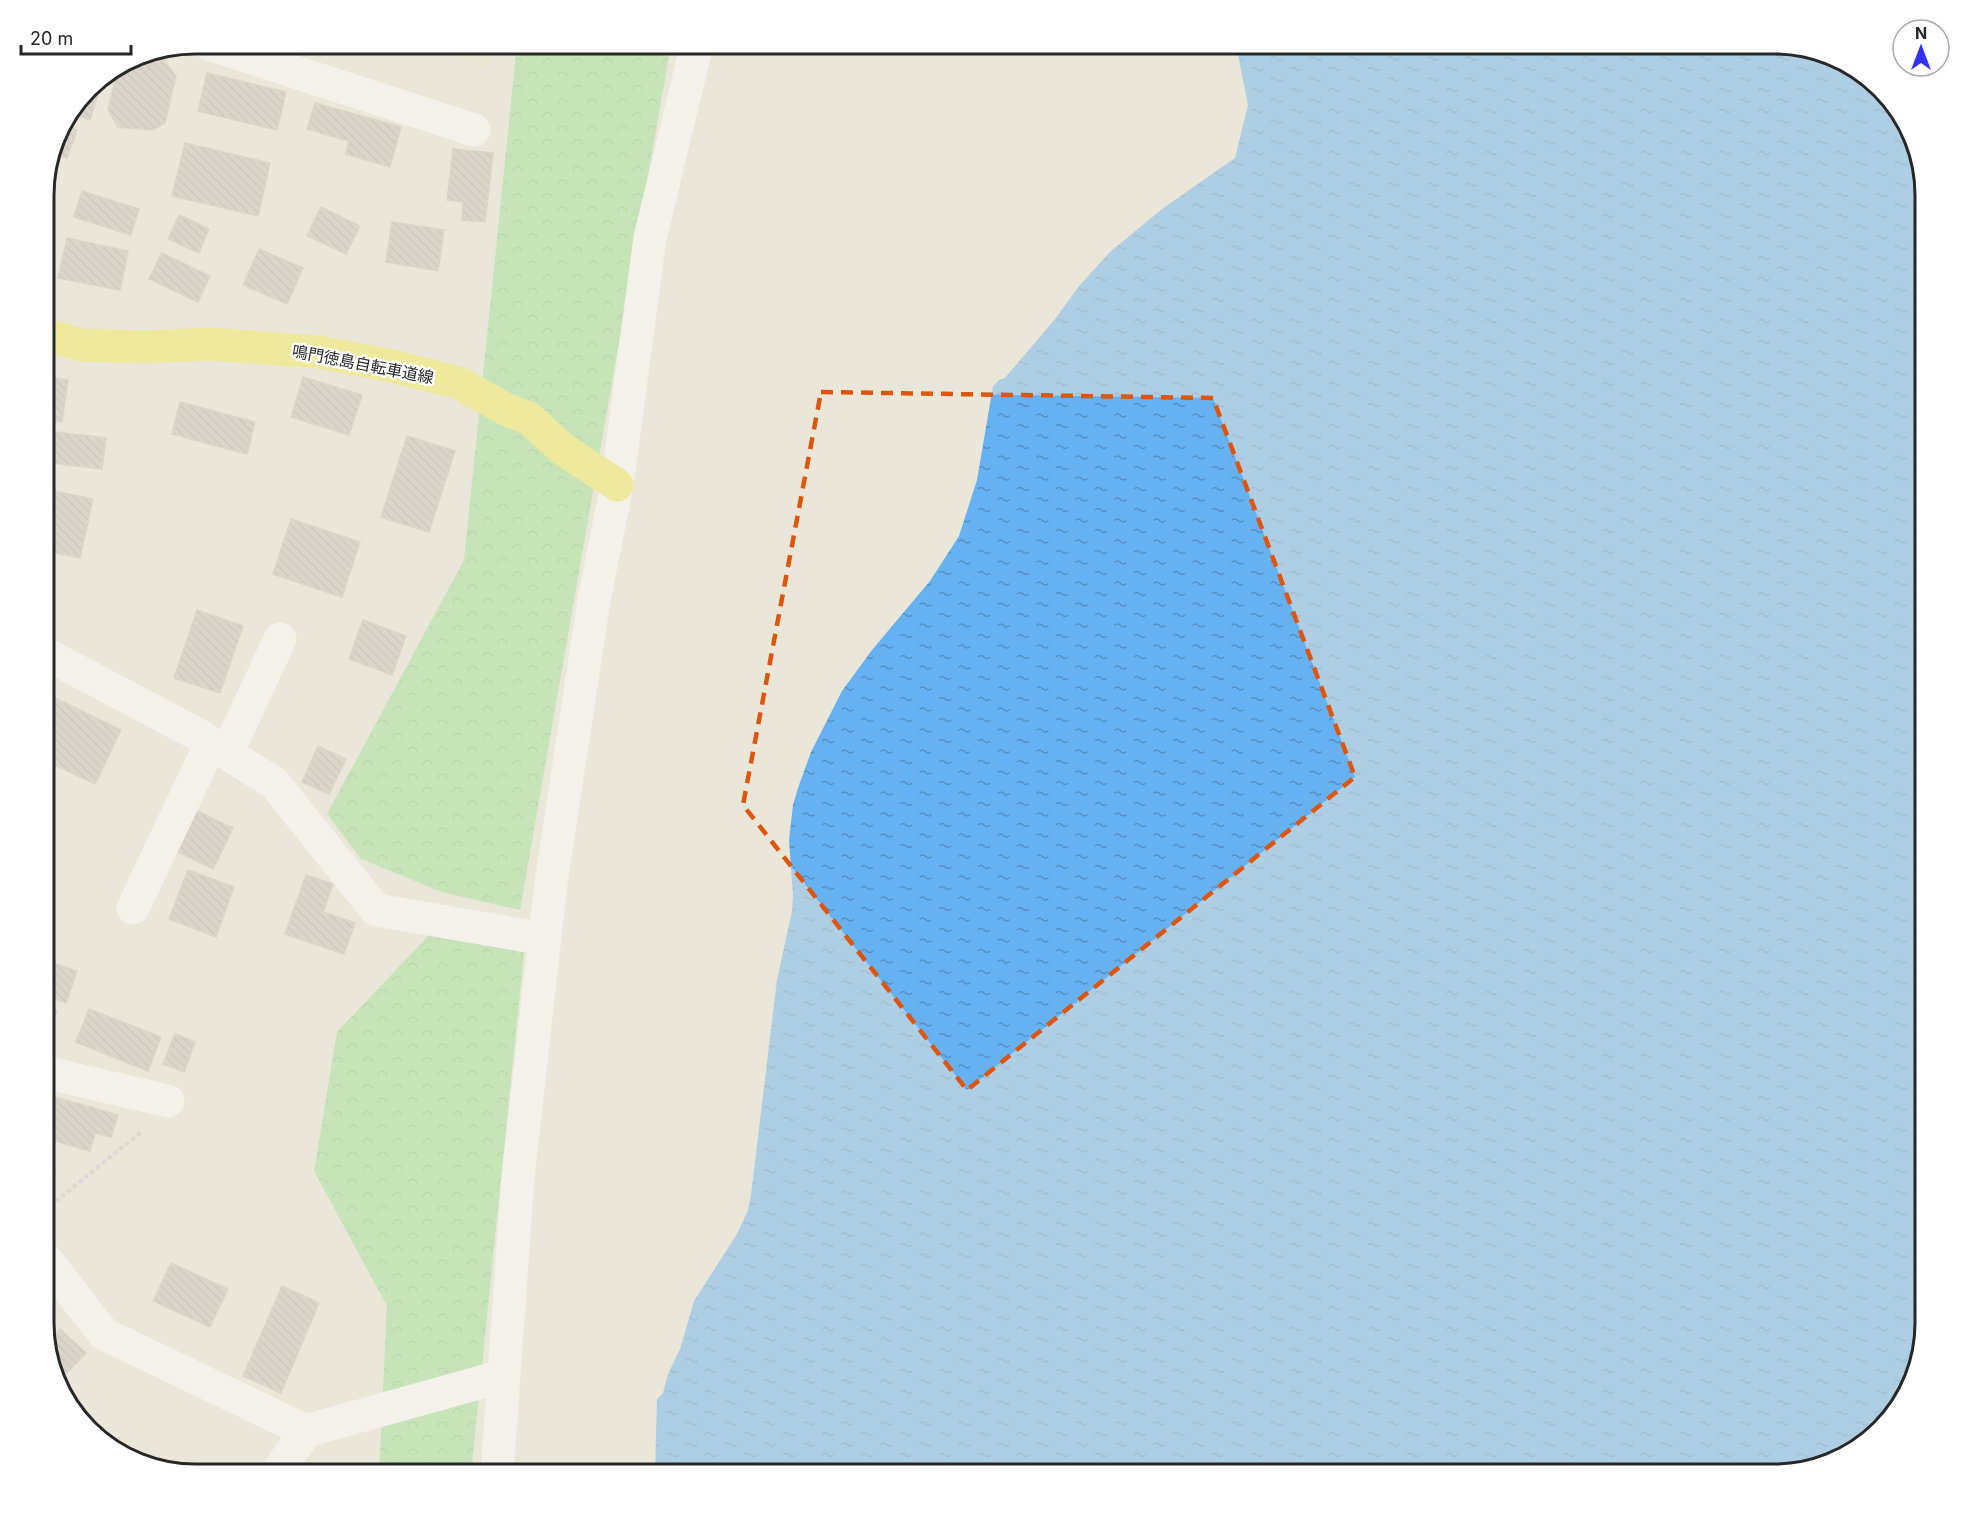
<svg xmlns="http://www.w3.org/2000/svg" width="1969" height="1518" viewBox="0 0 1969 1518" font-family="Inter,'Noto Sans JP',sans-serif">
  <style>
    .education { fill: #ede8c6 }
    .forest { fill: url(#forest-crowns) }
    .water { fill: url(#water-ripples) }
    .building { fill: url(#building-back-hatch); stroke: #c5c2b2; stroke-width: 1.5 }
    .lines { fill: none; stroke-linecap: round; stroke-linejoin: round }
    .path { stroke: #cbcbcb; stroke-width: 4; stroke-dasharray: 4.5 3; stroke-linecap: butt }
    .minor { stroke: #fff; stroke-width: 33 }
    .major { stroke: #f4ee53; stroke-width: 33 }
    .marked { fill: none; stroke: #de560d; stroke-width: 4.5; stroke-dasharray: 12 8; stroke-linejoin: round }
    .labels { text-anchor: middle; stroke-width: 4.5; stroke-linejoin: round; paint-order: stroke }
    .street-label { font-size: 16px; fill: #272727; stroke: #fff }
    .rim { fill: none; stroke: #272727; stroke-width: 3 }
  </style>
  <defs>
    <pattern id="forest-crowns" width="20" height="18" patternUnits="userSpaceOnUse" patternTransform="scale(1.5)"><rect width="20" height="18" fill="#9de392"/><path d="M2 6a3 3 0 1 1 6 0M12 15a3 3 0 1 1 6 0" fill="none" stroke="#87c37e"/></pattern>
    <pattern id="water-ripples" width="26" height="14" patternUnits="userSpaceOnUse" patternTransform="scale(1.5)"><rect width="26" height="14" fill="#66b1f1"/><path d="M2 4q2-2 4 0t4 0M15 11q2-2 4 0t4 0" fill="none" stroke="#5490c3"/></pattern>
    <pattern id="building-back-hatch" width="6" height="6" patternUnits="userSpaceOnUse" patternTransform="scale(1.5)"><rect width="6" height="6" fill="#c5c2b8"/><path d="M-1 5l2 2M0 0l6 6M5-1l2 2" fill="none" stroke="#a9a79e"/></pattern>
  </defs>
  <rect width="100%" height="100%" fill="#eae6d8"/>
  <!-- education -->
  <path class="education" d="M410 44H496L489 68Z"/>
  <!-- forest -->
  <path class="forest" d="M517 44H671L520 910 442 892 361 859 327 814 464 560Z
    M431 933 525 943 471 1474H379L387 1306 314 1171 337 1032Z"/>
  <!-- water -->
  <path class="water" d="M1236 44H1774L1823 52 1866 75 1910 128 1925 195V1323L1917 1372 1894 1415 1841 1459 1774 1474H655L657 1399 663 1393 668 1374 680 1349 694 1301 737 1234 748 1210 751 1195 777 980 792 911 793 896 789 840 793 805 798 788 811 752 842 691 872 650 930 581 959 536 977 480 993 386 999 380 1005 378 1055 319 1080 285 1110 252 1162 209 1235 158 1248 105Z"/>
  <!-- building -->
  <path class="building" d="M160 55 176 76 165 123 153 130 118 127 108 110 115 80 134 57Z
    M207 73 286 92 277 130 198 111Z
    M104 76 90 120 70 113 95 81Z
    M315 103 401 127 390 167 346 154 349 141 307 129Z
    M62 124 77 130 67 158 52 153Z
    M185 143 270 163 258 216 172 196Z
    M453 149 493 153 485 222 462 220 463 202 447 200Z
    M82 191 139 209 131 235 74 217Z
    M44 200H51L50 236 44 235Z
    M321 207 360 226 346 254 307 236Z
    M179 215 209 229 199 253 168 239Z
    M392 222 444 230 438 271 386 262Z
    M67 238 128 251 120 290 58 278Z
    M259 249 303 268 287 304 243 285Z
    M162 253 210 276 198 302 149 279Z
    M44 377 68 380 62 422 44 419Z
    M303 377 362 395 349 435 291 417Z
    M180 402 255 422 247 454 172 434Z
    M47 431 106 438 102 469 44 462Z
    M407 436 455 451 429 532 381 517Z
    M44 489 93 499 80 558 46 551 50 529 44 528Z
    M291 519 360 542 342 597 273 574Z
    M197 610 243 626 220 693 174 678Z
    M363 620 406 636 392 675 349 659Z
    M55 698 121 730 95 784 44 760V722Z
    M318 746 346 759 329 794 302 782Z
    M197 811 233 828 213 869 178 852Z
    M188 870 234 887 216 937 169 919Z
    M306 875 333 884 323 912 355 923 344 954 285 934Z
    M47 961 77 971 66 1003 44 995V970Z
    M44 1005 57 1012 44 1040Z
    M89 1009 161 1037 148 1071 76 1042Z
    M175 1034 195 1042 184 1072 163 1064Z
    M44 1094 118 1115 111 1137 95 1133 90 1151 44 1138Z
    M44 1161 56 1169 47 1182 44 1180Z
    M171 1263 228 1289 210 1327 153 1301Z
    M282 1286 319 1303 281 1393 243 1376Z
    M60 1329 86 1353 57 1383 47 1344Z"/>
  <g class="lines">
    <!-- path -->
    <path class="path" d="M44 1211 141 1132"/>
    <!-- minor -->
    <path class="minor" d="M209 44 474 130
      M44 653 195 733 274 783 376 910 545 939
      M227 753 280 639
      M133 908 211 743
      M44 1072 168 1101
      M44 1257 104 1334 306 1431
      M276 1474 306 1431 503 1376
      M497 1474 518 1178 551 883 594 600 617 485 650 238 697 44"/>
    <!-- major -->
    <path class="major" d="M44 334 82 345 144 347 209 344 319 352 392 366 459 383 505 409 529 418 561 448 617 485"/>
  </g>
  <!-- marked area -->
  <path d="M0 0H1969V1518H0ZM821 392 1213 398 1355 777 967 1090 743 805Z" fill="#eae6d8" fill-opacity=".55" fill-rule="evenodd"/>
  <path class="marked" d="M821 392 1213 398 1355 777 967 1090 743 805Z"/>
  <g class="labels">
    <!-- street labels -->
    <g class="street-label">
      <text transform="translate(363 364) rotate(11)" y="6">鳴門徳島自転車道線</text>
    </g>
  </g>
  <!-- crop -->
  <path d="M0 0H1969V1518H0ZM195 54H1774A141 141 0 0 1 1915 195V1323A141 141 0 0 1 1774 1464H195A141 141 0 0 1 54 1323V195A141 141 0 0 1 195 54Z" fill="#fff" fill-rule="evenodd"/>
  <path class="rim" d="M195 54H1774A141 141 0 0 1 1915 195V1323A141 141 0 0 1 1774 1464H195A141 141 0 0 1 54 1323V195A141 141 0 0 1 195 54Z"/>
  <!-- north arrow -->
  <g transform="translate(1921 48)"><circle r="28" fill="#ffffff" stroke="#a9a9a9" stroke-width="1.5"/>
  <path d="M0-4.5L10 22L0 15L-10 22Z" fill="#3331fe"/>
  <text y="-9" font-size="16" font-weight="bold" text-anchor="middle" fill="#272727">N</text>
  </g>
  <!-- scale -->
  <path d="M21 45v9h110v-9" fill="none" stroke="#272727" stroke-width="3"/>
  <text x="30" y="45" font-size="18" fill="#272727" stroke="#ffffff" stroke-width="4.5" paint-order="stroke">20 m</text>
</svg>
